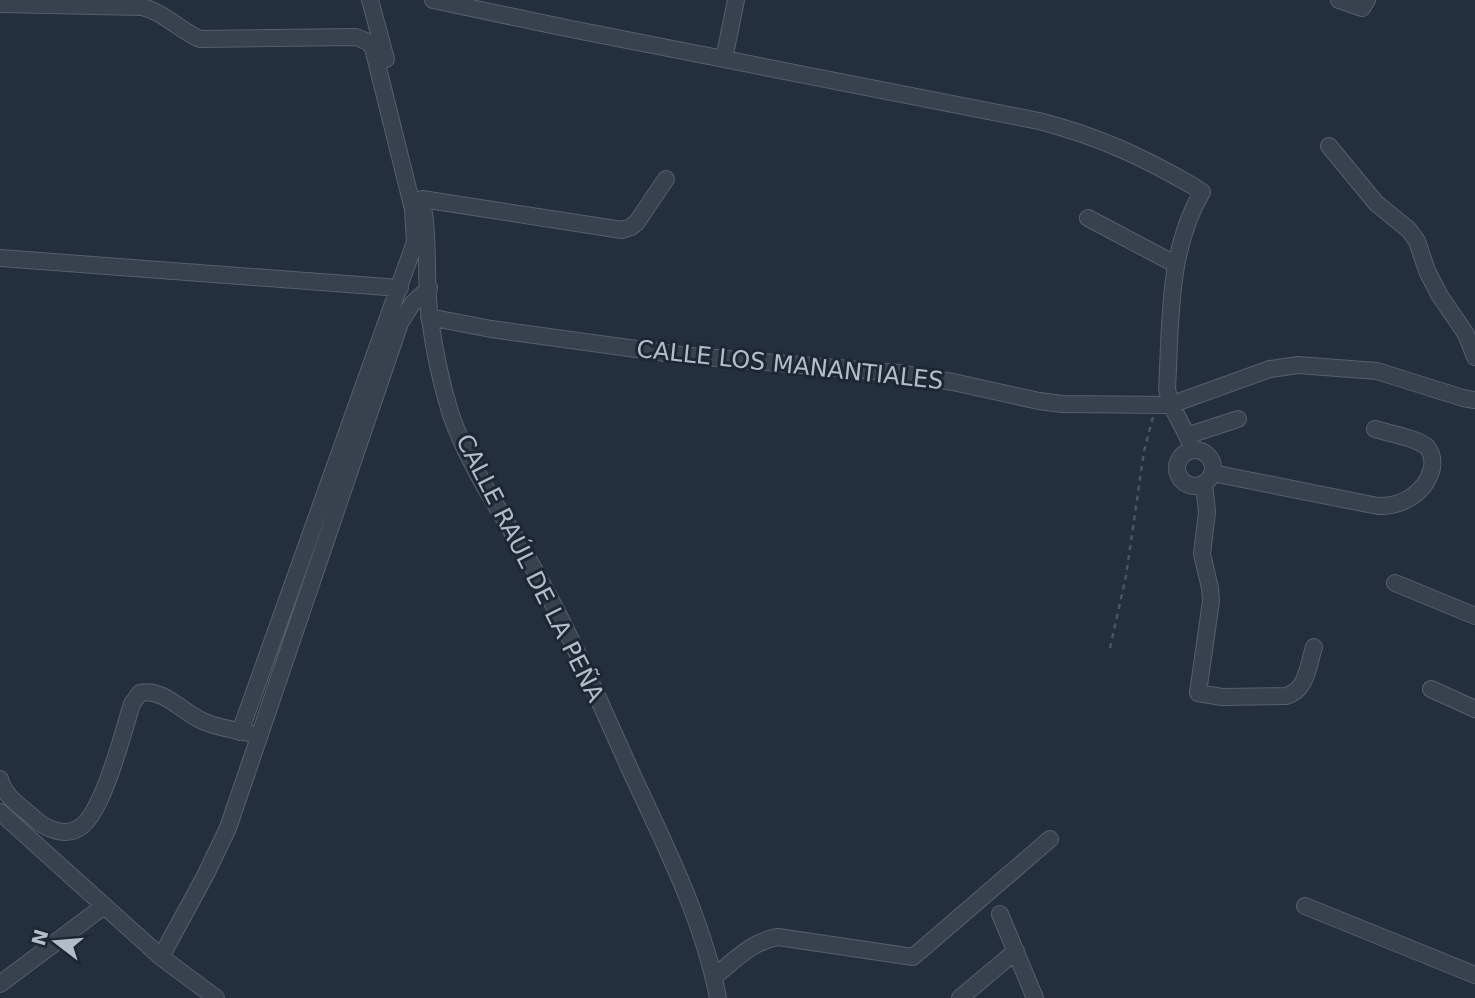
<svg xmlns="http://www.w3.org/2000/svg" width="1475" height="998" viewBox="0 0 1475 998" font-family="'DejaVu Sans',sans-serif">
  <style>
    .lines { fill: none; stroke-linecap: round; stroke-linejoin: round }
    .minor-casing { stroke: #565f6c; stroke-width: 18 }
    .path { stroke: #44595c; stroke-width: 2.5; stroke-dasharray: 5 5; stroke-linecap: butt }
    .minor { stroke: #38414e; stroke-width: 16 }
    .labels { text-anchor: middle; stroke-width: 6; stroke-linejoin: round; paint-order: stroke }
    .street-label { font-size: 24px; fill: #b4bcc9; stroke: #1d2633 }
  </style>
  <rect width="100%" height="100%" fill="#242f3e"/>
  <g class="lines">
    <!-- minor casing -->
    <g class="minor-casing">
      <path id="minor" d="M370 0 386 59
        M433 0 571 29 1039 121C1097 136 1141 156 1193 186L1202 192C1167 252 1171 322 1167 389 1171 412 1186 428 1193 450
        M1339 0 1362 8 1367 0
        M0 4 142 7C164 12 179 30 200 39L356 37 368 42 373 48 413 209 415 242 240 732
        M724 59 736 0
        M1329 146 1376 203 1409 230 1417 241 1427 271 1440 296 1466 334 1475 357
        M422 199 622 230 631 227 637 222 666 179
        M424 213C429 248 425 283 430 319 434 349 441 382 450 412 470 472 510 524 540 580 575 643 603 710 633 776 666 847 703 920 718 998
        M1088 218 1175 264
        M0 258 400 288
        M429 317 491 329 680 355 898 373 953 382 1039 401 1062 404 1170 405 1270 369 1298 365 1377 371 1463 398 1475 400
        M1189 435 1238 419
        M1177 468a18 18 0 1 1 36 0a18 18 0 1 1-36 0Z
        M1212 473 1378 506C1403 507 1426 492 1432 468 1433 461 1432 453 1427 447 1418 438 1387 433 1375 429
        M1204 483 1207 512 1202 554 1210 588 1211 601 1198 693 1222 697 1286 696C1307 690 1308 666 1314 647
        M1395 583 1475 616
        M1431 689 1475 709
        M0 779C4 797 22 807 35 819 46 829 65 837 79 828 103 814 123 732 132 704L140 693C163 687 184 714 205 722 219 728 234 730 249 733
        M0 812 161 957 216 998
        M1305 906 1475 975
        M1000 914 1035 998
        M161 957 205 876 228 828 400 323 412 304 429 288
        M714 977C734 961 752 941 778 937L913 957 1050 839
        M0 984 104 906
        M960 998 1016 951"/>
    </g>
    <!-- path -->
    <path class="path" d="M1110 648 1126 576 1144 451 1153 417"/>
    <!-- minor -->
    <use href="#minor" class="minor"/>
  </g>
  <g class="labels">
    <!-- street labels -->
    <g class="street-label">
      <text transform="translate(790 365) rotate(6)" y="8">CALLE LOS MANANTIALES</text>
      <text transform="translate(530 568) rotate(63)" y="8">CALLE RAÚL DE LA PEÑA</text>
    </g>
  </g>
  <!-- north arrow -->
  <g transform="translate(56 942) rotate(286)" stroke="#1d2633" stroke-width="5" paint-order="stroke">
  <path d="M0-5L12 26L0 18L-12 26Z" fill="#b4bcc9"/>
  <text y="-10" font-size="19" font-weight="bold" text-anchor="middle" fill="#b4bcc9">N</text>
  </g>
</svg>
